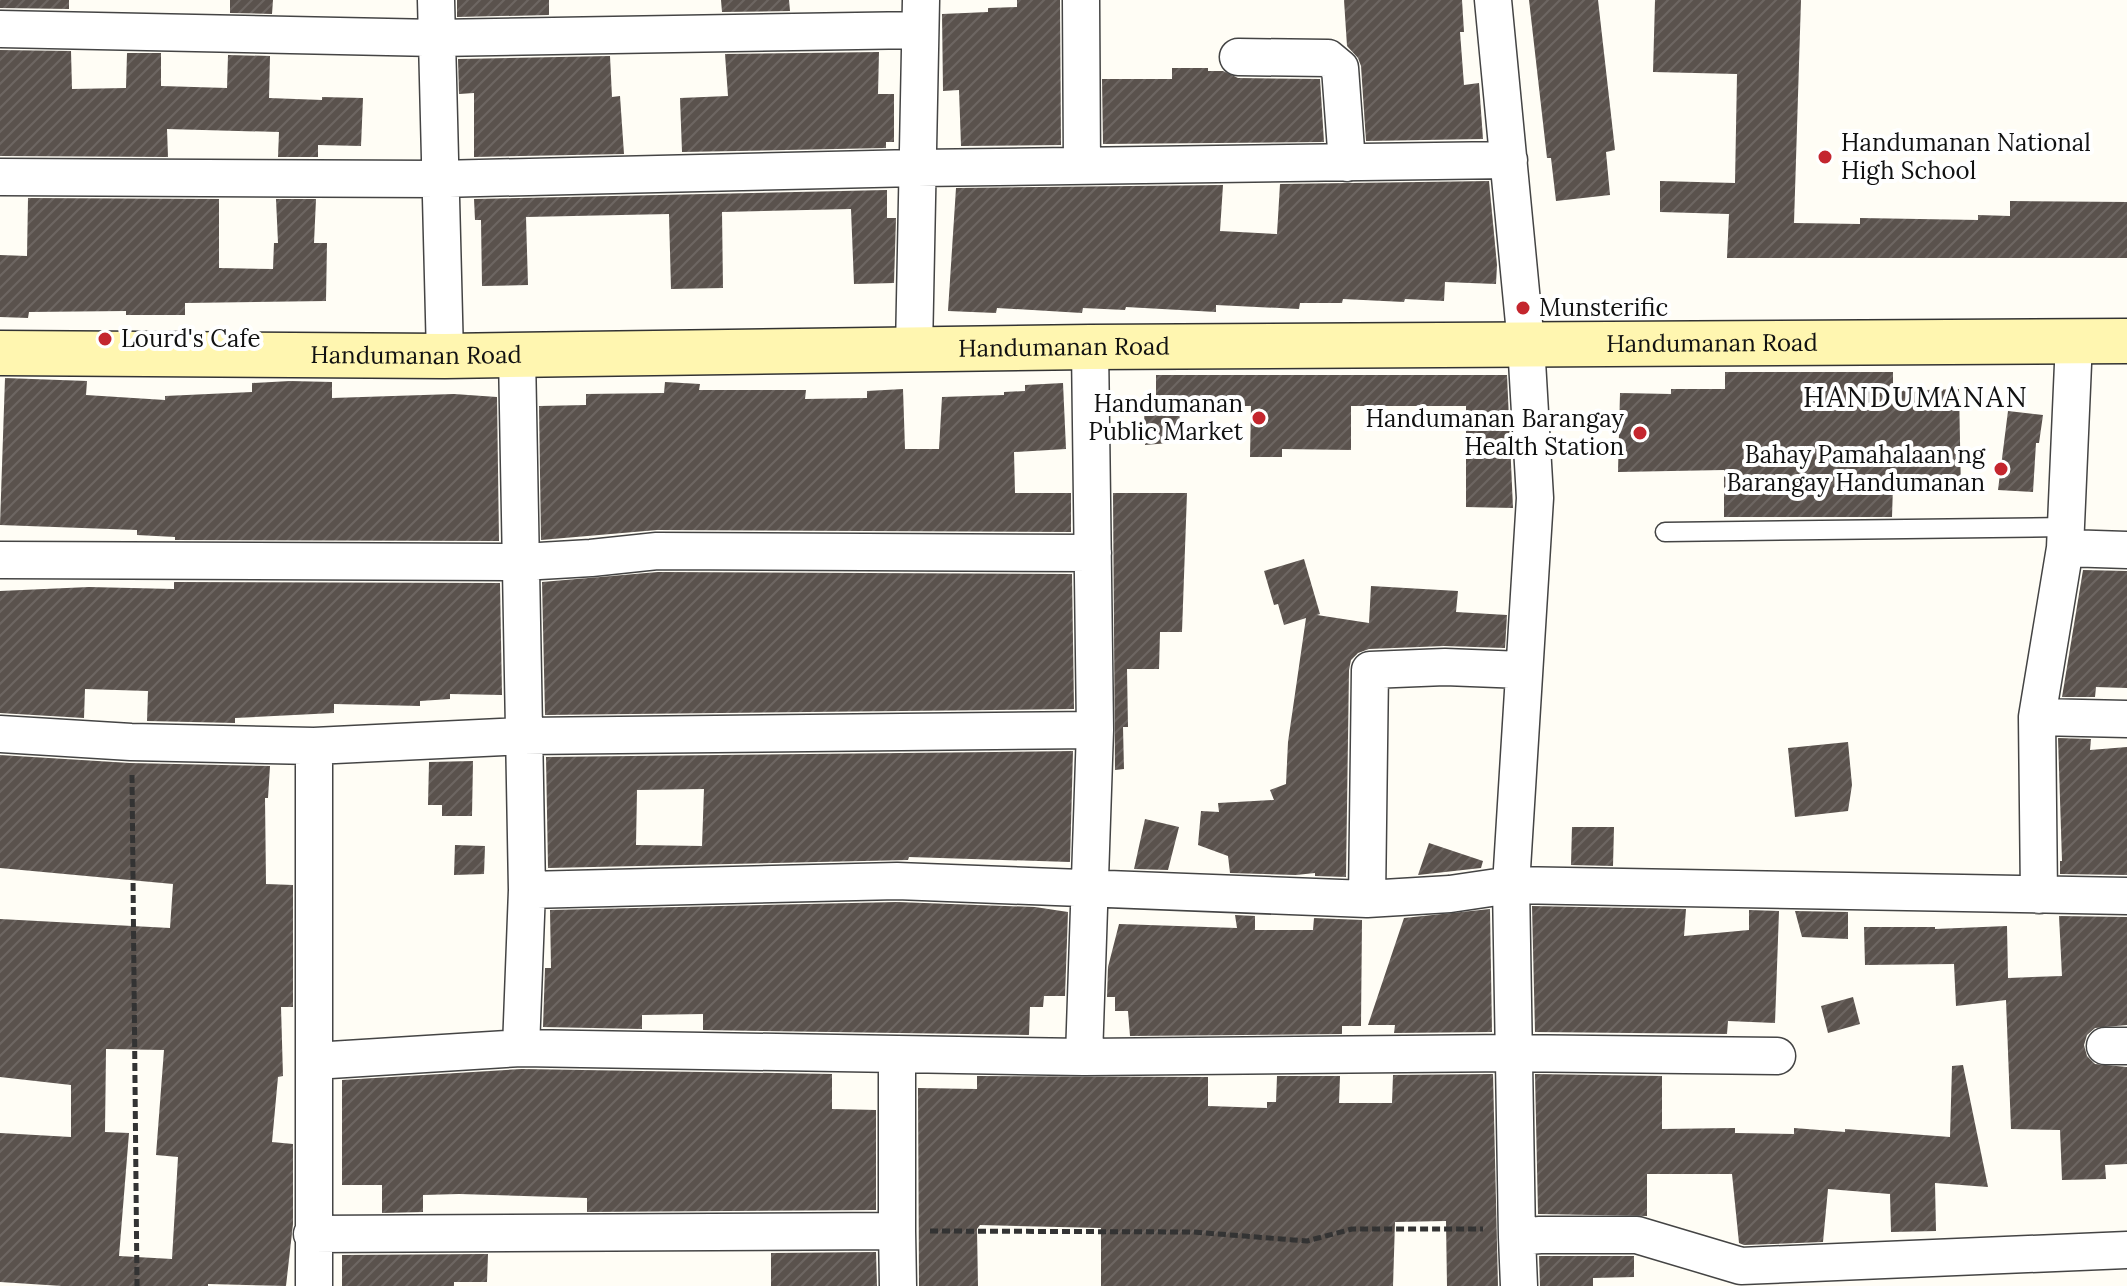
<svg xmlns="http://www.w3.org/2000/svg" width="2127" height="1286" viewBox="0 0 2127 1286" font-family="Lora,serif">
  <style>
    .building { fill: url(#building-hatch); fill-rule: evenodd }
    .lines { fill: none; stroke-linecap: round; stroke-linejoin: round }
    .lane-casing { stroke: #444; stroke-width: 21 }
    .street-casing { stroke: #444; stroke-width: 39 }
    .secondary-casing { stroke: #333; stroke-width: 47 }
    .path { stroke: #333; stroke-width: 5; stroke-dasharray: 8 4; stroke-linecap: butt }
    .lane { stroke: #fff; stroke-width: 18 }
    .street { stroke: #fff; stroke-width: 36 }
    .secondary { stroke: #fff6b0; stroke-width: 44 }
    .poi-dot { fill: #c4262e; stroke: #fff; stroke-width: 3 }
    .labels { text-anchor: middle; stroke-width: 8; stroke-linejoin: round; paint-order: stroke }
    .poi-label { font-size: 24px; fill: #111; stroke: #fff; text-anchor: start }
    .street-label { font-size: 24px; fill: #111; stroke: #fff }
    .quarter-label { font-size: 28px; letter-spacing: 2px; fill: #111; stroke: #fff }
  </style>
  <defs>
    <pattern id="building-hatch" width="6" height="6" patternUnits="userSpaceOnUse" patternTransform="scale(2)"><rect width="6" height="6" fill="#5a524d"/><path d="M-1 1l2-2M0 6l6-6M5 7l2-2" fill="none" stroke="#6d6662"/></pattern>
  </defs>
  <rect width="100%" height="100%" fill="#fffdf5"/>
  <!-- building -->
  <path class="building" d="M0 0H69V9L0 8Z
    M230 0H273L272 14 230 13Z
    M457 0H549V15L457 17Z
    M721 0H789L790 11 722 12Z
    M1017 0H1060L1061 145 961 146 959 90 943 91 942 14 988 12V8L1017 7Z
    M1344 0H1462L1464 32H1460L1464 85 1479 83 1483 139 1366 141 1361 66 1358 58 1347 46Z
    M1529 0H1598L1615 150 1606 152 1610 195 1556 201 1551 158H1547Z
    M1655 0H1801L1794 223 1860 224V218L1978 220V215L2010 216V201L2127 202V258H1727L1729 214 1660 212V181L1735 183 1737 74 1653 72Z
    M0 50 71 51 72 89 126 88 127 53H161V86L227 88 228 55 270 56 269 98 322 100V97L363 98 361 146 318 145V157H278L279 132 167 129 168 157 0 156Z
    M879 52 878 94H894V142H886V148L682 152 680 98 728 96 725 54Z
    M610 56 612 97 620 96 624 154 474 157V93L459 94 458 59Z
    M1172 68H1208V71H1223L1238 78 1320 79 1324 142 1103 144 1102 79H1172Z
    M1489 181 1497 265 1496 284 1445 282 1444 301 1405 299 1404 302 1343 299 1342 303H1300L1299 309 1216 305V312L1126 307 1125 310 1083 308 1082 313 997 308 996 313 948 311 956 188 1223 185 1220 231 1277 234 1280 184Z
    M887 190V218H896L894 283 854 284 851 209 722 212 723 288 671 289 669 214 526 217 528 285 482 286 481 220H475L474 199Z
    M28 198 219 199V268L273 269 274 243H278L276 199H316L314 243H327L326 301 185 303V315H126V311L29 312 28 318 0 317V255L27 256Z
    M1725 372H1893V391L1959 389 1961 493 1893 485 1892 517H1724V470L1618 472 1620 393 1671 394V389H1725Z
    M1156 375H1507L1513 508 1466 507V406H1351V450L1282 449V457H1250L1251 406H1156Z
    M5 378 87 381 86 395 165 400V396L252 392V383L290 381 332 382V398L454 394 497 397 499 541 175 540V537L137 535V530L0 525Z
    M665 382 700 384 699 390H806L805 399 867 398V391L903 389 905 449H939L942 397 1004 395V392L1025 391V385L1063 383 1066 449 1014 452 1015 493H1071V532L657 530 541 540 539 406 586 405V394L664 393Z
    M1179 406 1181 442 1145 445 1144 408Z
    M2008 411 2043 415 2039 443H2036L2033 492 1998 490Z
    M1113 493H1187L1182 632H1160L1159 669H1127L1128 727H1123L1124 769 1115 770Z
    M1304 559 1320 614 1317 615 1369 623 1371 586 1458 591 1456 612 1507 615 1505 648 1444 646 1369 649 1358 653 1351 660 1349 670 1346 877 1315 876V873L1296 875 1230 873 1228 856 1198 845 1201 811 1219 812 1218 803 1274 800 1270 790 1286 784 1288 742 1306 618 1284 625 1278 604 1274 605 1264 571Z
    M2083 570 2127 571V688L2096 687 2095 697H2062Z
    M658 572 1072 574 1074 709 545 715 542 582Z
    M174 582 500 583 502 695 450 694V699L420 701V706L334 704V713L235 718V723L147 721 148 691 85 689 84 718 0 713V591L89 587 174 589Z
    M2058 738 2091 739 2090 750 2127 747V875L2060 874V861H2062Z
    M1848 742 1852 785 1848 811 1795 817 1788 748Z
    M1073 751 1070 862 909 857 908 860 548 868 546 757ZM704 789 702 846 636 845 637 790Z
    M0 755 130 763 270 766 268 798H265L266 884 293 885V1007H281L283 1076 278 1077 272 1142 293 1144V1224L286 1286 208 1284V1286H62L0 1282V1133L71 1137V1085L0 1077V919L170 928 173 884 0 868ZM106 1049 164 1050 156 1155 178 1157 172 1259 119 1256 129 1133 105 1132Z
    M473 761 472 816H442V805H428L429 762Z
    M1145 819 1179 827 1168 870 1134 869Z
    M1572 827H1614L1613 866 1571 865Z
    M1429 843 1483 861 1481 868 1418 875Z
    M455 845 485 846 484 874 454 875Z
    M897 902 1035 907 1068 912 1065 996H1044L1043 1007H1030L1029 1035 703 1030V1014L642 1015V1029L543 1027 545 968H551L550 910Z
    M1532 906 1686 909 1684 936 1749 930V910L1779 911 1775 1023 1728 1021 1727 1034 1535 1032Z
    M1490 909 1492 1032 1394 1033 1395 1025H1368L1404 918Z
    M1795 911 1848 912V939L1802 937Z
    M1235 915 1255 916V930H1313L1314 918 1362 920 1361 1026H1342V1034L1130 1036 1128 1011H1115V997H1107L1108 967 1119 924 1237 928Z
    M2059 916 2127 917V1025L2095 1028 2087 1035 2084 1045 2087 1056 2095 1064 2127 1067V1164L2105 1165 2106 1179 2062 1180 2060 1130 2011 1129 2006 1000 1956 1006 1954 964 1865 965 1864 927H1935V929L2007 926 2008 978 2062 976Z
    M1853 997 1860 1024 1828 1033 1821 1006Z
    M1963 1065 1988 1187 1935 1183 1936 1231 1891 1232 1890 1194 1828 1189 1823 1242 1744 1245 1739 1243 1732 1174H1647V1216L1538 1214 1535 1074 1662 1076V1129L1735 1128V1133L1794 1134V1128L1845 1132V1129L1950 1137 1952 1066Z
    M522 1069 832 1074V1109L876 1110V1210L587 1212V1198L459 1194 423 1195V1212L382 1213V1185H342V1080Z
    M1493 1074 1498 1286H1447L1446 1221 1395 1222 1393 1286H1101V1228L980 1225 977 1229 978 1286H919L918 1088 977 1089V1076L1208 1077V1106L1267 1108V1102H1276L1277 1076H1340L1339 1103H1392L1393 1075Z
    M876 1252 877 1286H771V1253Z
    M488 1254 487 1282H454V1286H342V1255Z
    M1539 1256H1634V1277L1593 1278V1286H1540Z"/>
  <g class="lines">
    <!-- lane casing -->
    <g class="lane-casing">
      <path id="lane" d="M1665 532 2066 527"/>
    </g>
    <!-- street casing -->
    <g class="street-casing">
      <path id="street" d="M436 0 445 356
        M1081 0 1082 165
        M1493 0 1526 344 1535 498 1511 885 1517 1237 1540 1235H1637L1741 1266 2127 1250
        M0 29 436 38 920 30
        M1238 57 1328 58 1340 68 1347 163
        M0 177 439 179 917 168 1509 160
        M914 350 921 0
        M517 355 527 890 521 1048
        M2065 548 2127 550
        M0 560 522 562 591 558 657 551 1093 553
        M2037 717 2127 719
        M0 734 131 742 314 746 523 736 1095 730
        M314 746V1061
        M527 890 897 881 1367 899 1450 894 1511 885 2127 896
        M2039 895 2037 717 2065 548 2074 341
        M1367 899 1370 670 1445 667 1523 670
        M2105 1046H2127
        M1084 1057 1095 730 1090 347
        M897 1231V1054
        M312 1234 897 1231 898 1286
        M1517 1237 1519 1286
        M314 1286V1061L521 1048 1084 1057 1512 1053 1777 1056"/>
    </g>
    <!-- secondary casing -->
    <g class="secondary-casing">
      <g id="secondary">
        <path id="s1" d="M0 353 445 356 1090 347 2127 341"/>
      </g>
    </g>
    <!-- path -->
    <path class="path" d="M132 775 137 1286
      M930 1231 1193 1232 1307 1241 1352 1229H1483"/>
    <!-- lane -->
    <use href="#lane" class="lane"/>
    <!-- street -->
    <use href="#street" class="street"/>
    <!-- secondary -->
    <use href="#secondary" class="secondary"/>
  </g>
  <!-- markers -->
  <g class="poi-dot">
    <circle cx="1825" cy="157" r="8"/>
    <circle cx="1523" cy="308" r="8"/>
    <circle cx="105" cy="339" r="8"/>
    <circle cx="1259" cy="418" r="8"/>
    <circle cx="1640" cy="433" r="8"/>
    <circle cx="2001" cy="469" r="8"/>
  </g>
  <g class="labels">
    <!-- poi labels -->
    <g class="poi-label">
      <text x="1841" y="151">Handumanan National<tspan x="1841" dy="28">High School</tspan></text>
      <text x="1539" y="316">Munsterific</text>
      <text x="121" y="347">Lourd's Cafe</text>
      <text x="1243" y="412" text-anchor="end">Handumanan<tspan x="1243" dy="28">Public Market</tspan></text>
      <text x="1624" y="427" text-anchor="end">Handumanan Barangay<tspan x="1624" dy="28">Health Station</tspan></text>
      <text x="1985" y="463" text-anchor="end">Bahay Pamahalaan ng<tspan x="1985" dy="28">Barangay Handumanan</tspan></text>
    </g>
    <!-- street labels -->
    <g class="street-label">
      <text dy="8" stroke="none"><textPath href="#s1" startOffset="1712">Handumanan Road</textPath></text>
      <text dy="8" stroke="none"><textPath href="#s1" startOffset="1064">Handumanan Road</textPath></text>
      <text dy="8" stroke="none"><textPath href="#s1" startOffset="416">Handumanan Road</textPath></text>
    </g>
    <!-- quarter labels -->
    <g class="quarter-label">
      <text x="1916" y="407">HANDUMANAN</text>
    </g>
  </g>
</svg>
